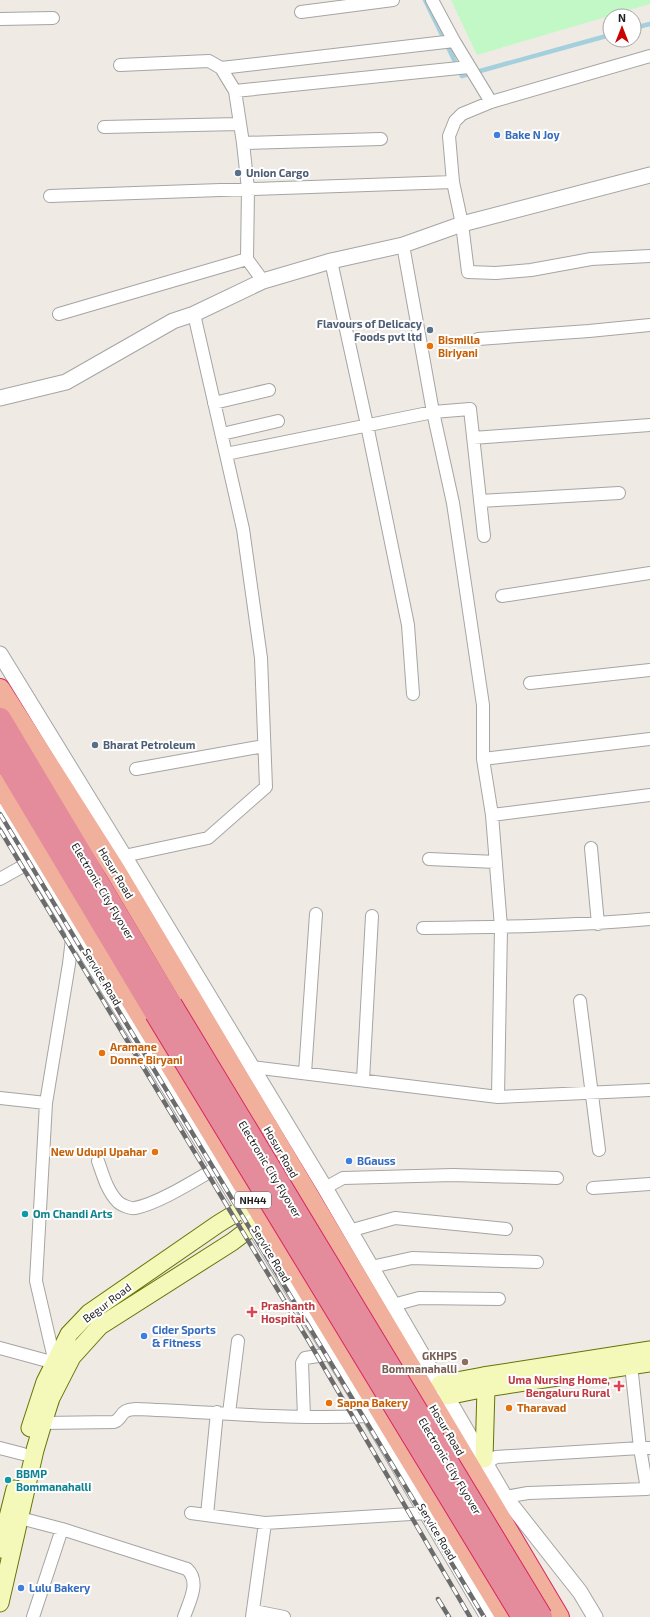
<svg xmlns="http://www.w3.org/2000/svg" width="650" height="1617" viewBox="0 0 650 1617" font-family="'Exo 2',sans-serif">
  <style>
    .park { fill: #c1f8c6 }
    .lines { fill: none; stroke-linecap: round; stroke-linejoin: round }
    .stream { stroke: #a4cfdc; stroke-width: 4.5 }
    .minor-casing { stroke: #a5a5a5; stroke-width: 14 }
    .tertiary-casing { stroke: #a5a5a5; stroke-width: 17 }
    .secondary-casing { stroke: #667306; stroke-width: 19 }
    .trunk-casing { stroke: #d72661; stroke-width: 22 }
    .motorway-casing { stroke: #d72661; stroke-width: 24 }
    .minor { stroke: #fff; stroke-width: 12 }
    .tertiary { stroke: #fff; stroke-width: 15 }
    .secondary { stroke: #f4f8b8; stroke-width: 17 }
    .trunk { stroke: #f0b09c; stroke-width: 20 }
    .motorway { stroke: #e58c9c; stroke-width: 22 }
    .rail-casing { stroke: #6c6c6c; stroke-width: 4.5 }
    .rail { stroke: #fff; stroke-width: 3; stroke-dasharray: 9; stroke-linecap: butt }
    .motorway-bridge-casing { stroke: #d72661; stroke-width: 24; stroke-linecap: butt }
    .motorway-bridge { stroke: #e58c9c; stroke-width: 22 }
    .shop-dot { fill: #3f7fe0; stroke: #fff; stroke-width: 1.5 }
    .service-dot { fill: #5c6f8a; stroke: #fff; stroke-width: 1.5 }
    .food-dot { fill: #e8710a; stroke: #fff; stroke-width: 1.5 }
    .culture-dot { fill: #0f9aa8; stroke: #fff; stroke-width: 1.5 }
    .health-dot { fill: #e0444e; stroke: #fff; stroke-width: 1.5 }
    .education-dot { fill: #8d6e63; stroke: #fff; stroke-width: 1.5 }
    .labels { text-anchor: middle; stroke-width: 4; stroke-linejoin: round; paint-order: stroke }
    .shield { fill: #fff; stroke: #626262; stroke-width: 1 }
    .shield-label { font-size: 10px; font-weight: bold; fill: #1e1e1e }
    .shop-label { font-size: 11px; font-weight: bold; fill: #366cbe; stroke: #fff; text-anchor: start }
    .service-label { font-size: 11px; font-weight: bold; fill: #4e5e75; stroke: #fff; text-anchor: start }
    .food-label { font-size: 11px; font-weight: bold; fill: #c56008; stroke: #fff; text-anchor: start }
    .street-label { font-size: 11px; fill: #1e1e1e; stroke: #fff }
    .culture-label { font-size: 11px; font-weight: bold; fill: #0d838f; stroke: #fff; text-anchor: start }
    .health-label { font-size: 11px; font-weight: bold; fill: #be3a42; stroke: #fff; text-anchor: start }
    .education-label { font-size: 11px; font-weight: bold; fill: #785e54; stroke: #fff; text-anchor: end }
  </style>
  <rect width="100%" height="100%" fill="#efebe4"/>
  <!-- park -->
  <path class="park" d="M451 0H650V4L477 55Z"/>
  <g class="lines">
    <!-- stream -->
    <path class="stream" d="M425 0 462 76 610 35
      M634 28 650 24"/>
    <!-- minor casing -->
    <g class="minor-casing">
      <path id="minor" d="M432 0 454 41 491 102
        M301 12 393 0
        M0 19 53 18
        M650 56 491 102 462 114 455 121 449 136 453 182 462 224 468 272 496 273 531 270 591 259 650 256
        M120 65 209 61 221 68 235 91 243 143 248 189 247 259 263 281
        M221 68 454 41
        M235 91 469 67
        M104 127 239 124
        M243 143 381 139
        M50 196 453 182
        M331 261 367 425 408 625 413 694
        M59 314 247 259
        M478 339 589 331 650 325
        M214 403 269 390
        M222 434 278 421
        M473 438 650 425
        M226 454 433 412 470 409 484 536
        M480 501 619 493
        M502 596 650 573
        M530 683 650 670
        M483 759 650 739
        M136 769 264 746
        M492 815 650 795
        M591 848 598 924
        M124 856 208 838 266 787 261 658 243 529 194 314
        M429 859 496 862
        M0 879 32 861
        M423 928C499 927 574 926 650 919
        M580 1001 599 1150
        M252 1067 498 1097 501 927 492 815 483 759V705L453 503 433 412 403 245
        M305 1073 316 914
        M363 1080 372 916
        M498 1097 650 1090
        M0 1098 46 1103
        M98 1161C103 1175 107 1191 118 1202 121 1205 131 1209 135 1208 158 1204 197 1179 218 1167
        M325 1188 343 1178 453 1175 557 1178
        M593 1188 650 1184
        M349 1231 395 1218 506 1229
        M371 1267 412 1258 537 1262
        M393 1305 419 1298 499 1299
        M0 1348 55 1363 36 1281 46 1103 69 964 73 930
        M229 1413 238 1341
        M304 1417 302 1363 305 1358 332 1354
        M43 1423 114 1422C124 1418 118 1410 136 1409 214 1412 291 1420 369 1416
        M0 1448 23 1454
        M486 1463 496 1457 640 1448 631 1365
        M505 1497 528 1493 647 1489 640 1448H650
        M191 1513 265 1523 427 1513
        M207 1515 217 1412
        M20 1518 62 1529 187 1569C201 1582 189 1602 184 1617
        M254 1611 284 1617
        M33 1617 62 1529
        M252 1617 265 1523"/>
    </g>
    <!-- tertiary casing -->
    <g class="tertiary-casing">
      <path id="tertiary" d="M0 398 66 382 173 321 194 314 263 281 331 261 403 245 462 224 650 175
        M0 654 124 856 325 1188 505 1497 580 1592 595 1617
        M0 811 358 1397 488 1617"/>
    </g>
    <!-- secondary casing -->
    <g class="secondary-casing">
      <path id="secondary" d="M440 1384 483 1376 650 1350
        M447 1396 486 1388 650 1363
        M30 1428 45 1382 69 1334 89 1313 218 1224 265 1195
        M484 1459 486 1388
        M0 1549 15 1489
        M0 1603 35 1450 43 1423 51 1398 72 1357 100 1326 232 1242 274 1210"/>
    </g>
    <!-- trunk casing -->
    <g class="trunk-casing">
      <path id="trunk" d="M0 689 115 870 559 1617
        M0 784 506 1617"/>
    </g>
    <!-- motorway casing -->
    <g class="motorway-casing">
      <path id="motorway" d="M0 719 171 1005
        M0 752 156 1013"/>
    </g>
    <!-- minor -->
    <use href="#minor" class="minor"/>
    <!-- tertiary -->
    <use href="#tertiary" class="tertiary"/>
    <!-- secondary -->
    <use href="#secondary" class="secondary"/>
    <!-- trunk -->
    <use href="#trunk" class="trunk"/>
    <!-- motorway -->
    <use href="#motorway" class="motorway"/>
    <!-- rail casing -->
    <g class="rail-casing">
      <path id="rail" d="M0 814 484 1617
        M0 830 308 1340 470 1617
        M438 1599 449 1617"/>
    </g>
    <!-- rail -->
    <use href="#rail" class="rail"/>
    <!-- motorway-bridge casing -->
    <g class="motorway-bridge-casing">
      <path id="motorway-bridge" d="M171 1005 541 1617
        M156 1013 523 1617"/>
    </g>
    <!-- motorway-bridge -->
    <use href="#motorway-bridge" class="motorway-bridge"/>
  </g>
  <!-- markers -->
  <g class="shop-dot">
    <circle cx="497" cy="135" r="4"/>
    <circle cx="349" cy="1161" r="4"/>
    <circle cx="144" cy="1336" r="4"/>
    <circle cx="21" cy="1588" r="4"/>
  </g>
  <g class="service-dot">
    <circle cx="238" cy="173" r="4"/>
    <circle cx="430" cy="330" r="4"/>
    <circle cx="95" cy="745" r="4"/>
  </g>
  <g class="food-dot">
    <circle cx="430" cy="346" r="4"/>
    <circle cx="102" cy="1053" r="4"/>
    <circle cx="155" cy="1152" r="4"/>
    <circle cx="329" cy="1403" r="4"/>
    <circle cx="509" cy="1408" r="4"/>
  </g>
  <g class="culture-dot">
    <circle cx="25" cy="1214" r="4"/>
    <circle cx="8" cy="1480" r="4"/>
  </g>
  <g class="health-dot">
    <path d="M250 1306h4v4h4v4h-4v4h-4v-4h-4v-4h4z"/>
    <path d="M617 1380h4v4h4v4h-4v4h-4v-4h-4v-4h4z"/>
  </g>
  <circle class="education-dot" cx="465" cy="1362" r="4"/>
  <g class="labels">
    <!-- shield labels -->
    <rect class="shield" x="235" y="1192" width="36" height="16" rx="3"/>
    <g class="shield-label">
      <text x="253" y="1204">NH44</text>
    </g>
    <!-- shop labels -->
    <g class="shop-label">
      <text x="505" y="139">Bake N Joy</text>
      <text x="357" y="1165">BGauss</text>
      <text x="152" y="1334">Cider Sports<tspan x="152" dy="13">&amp; Fitness</tspan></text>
      <text x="29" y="1592">Lulu Bakery</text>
    </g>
    <!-- service labels -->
    <g class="service-label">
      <text x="246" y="177">Union Cargo</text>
      <text x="422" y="328" text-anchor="end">Flavours of Delicacy<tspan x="422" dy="13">Foods pvt ltd</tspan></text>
      <text x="103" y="749">Bharat Petroleum</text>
    </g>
    <!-- food labels -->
    <g class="food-label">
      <text x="438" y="344">Bismilla<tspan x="438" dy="13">Biriyani</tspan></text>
      <text x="110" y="1051">Aramane<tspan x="110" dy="13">Donne Biryani</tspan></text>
      <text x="147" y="1156" text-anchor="end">New Udupi Upahar</text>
      <text x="337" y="1407">Sapna Bakery</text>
      <text x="517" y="1412">Tharavad</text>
    </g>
    <!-- street labels -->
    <g class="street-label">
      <text transform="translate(116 873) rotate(59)" y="4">Hosur Road</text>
      <text transform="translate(103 891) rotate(59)" y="4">Electronic City Flyover</text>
      <text transform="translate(102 977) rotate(59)" y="4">Service Road</text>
      <text transform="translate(281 1152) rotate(60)" y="4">Hosur Road</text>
      <text transform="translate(270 1169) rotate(59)" y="4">Electronic City Flyover</text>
      <text transform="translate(271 1254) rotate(59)" y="4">Service Road</text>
      <text transform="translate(107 1303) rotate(-37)" y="4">Begur Road</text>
      <text transform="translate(447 1430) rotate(59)" y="4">Hosur Road</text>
      <text transform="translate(450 1466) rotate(59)" y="4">Electronic City Flyover</text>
      <text transform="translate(437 1532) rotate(59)" y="4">Service Road</text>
    </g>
    <!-- culture labels -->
    <g class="culture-label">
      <text x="33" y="1218">Om Chandi Arts</text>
      <text x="16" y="1478">BBMP<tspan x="16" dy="13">Bommanahalli</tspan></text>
    </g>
    <!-- health labels -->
    <g class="health-label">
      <text x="261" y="1310">Prashanth<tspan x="261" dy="13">Hospital</tspan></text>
      <text x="610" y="1384" text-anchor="end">Uma Nursing Home,<tspan x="610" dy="13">Bengaluru Rural</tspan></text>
    </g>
    <!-- education labels -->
    <g class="education-label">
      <text x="457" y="1360">GKHPS<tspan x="457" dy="13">Bommanahalli</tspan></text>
    </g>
  </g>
  <!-- north arrow -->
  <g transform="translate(622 28)"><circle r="19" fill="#ffffff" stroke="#a5a5a5"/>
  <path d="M0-3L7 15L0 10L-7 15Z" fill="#c80503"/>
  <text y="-6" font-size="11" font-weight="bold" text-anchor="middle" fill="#1e1e1e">N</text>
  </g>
</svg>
